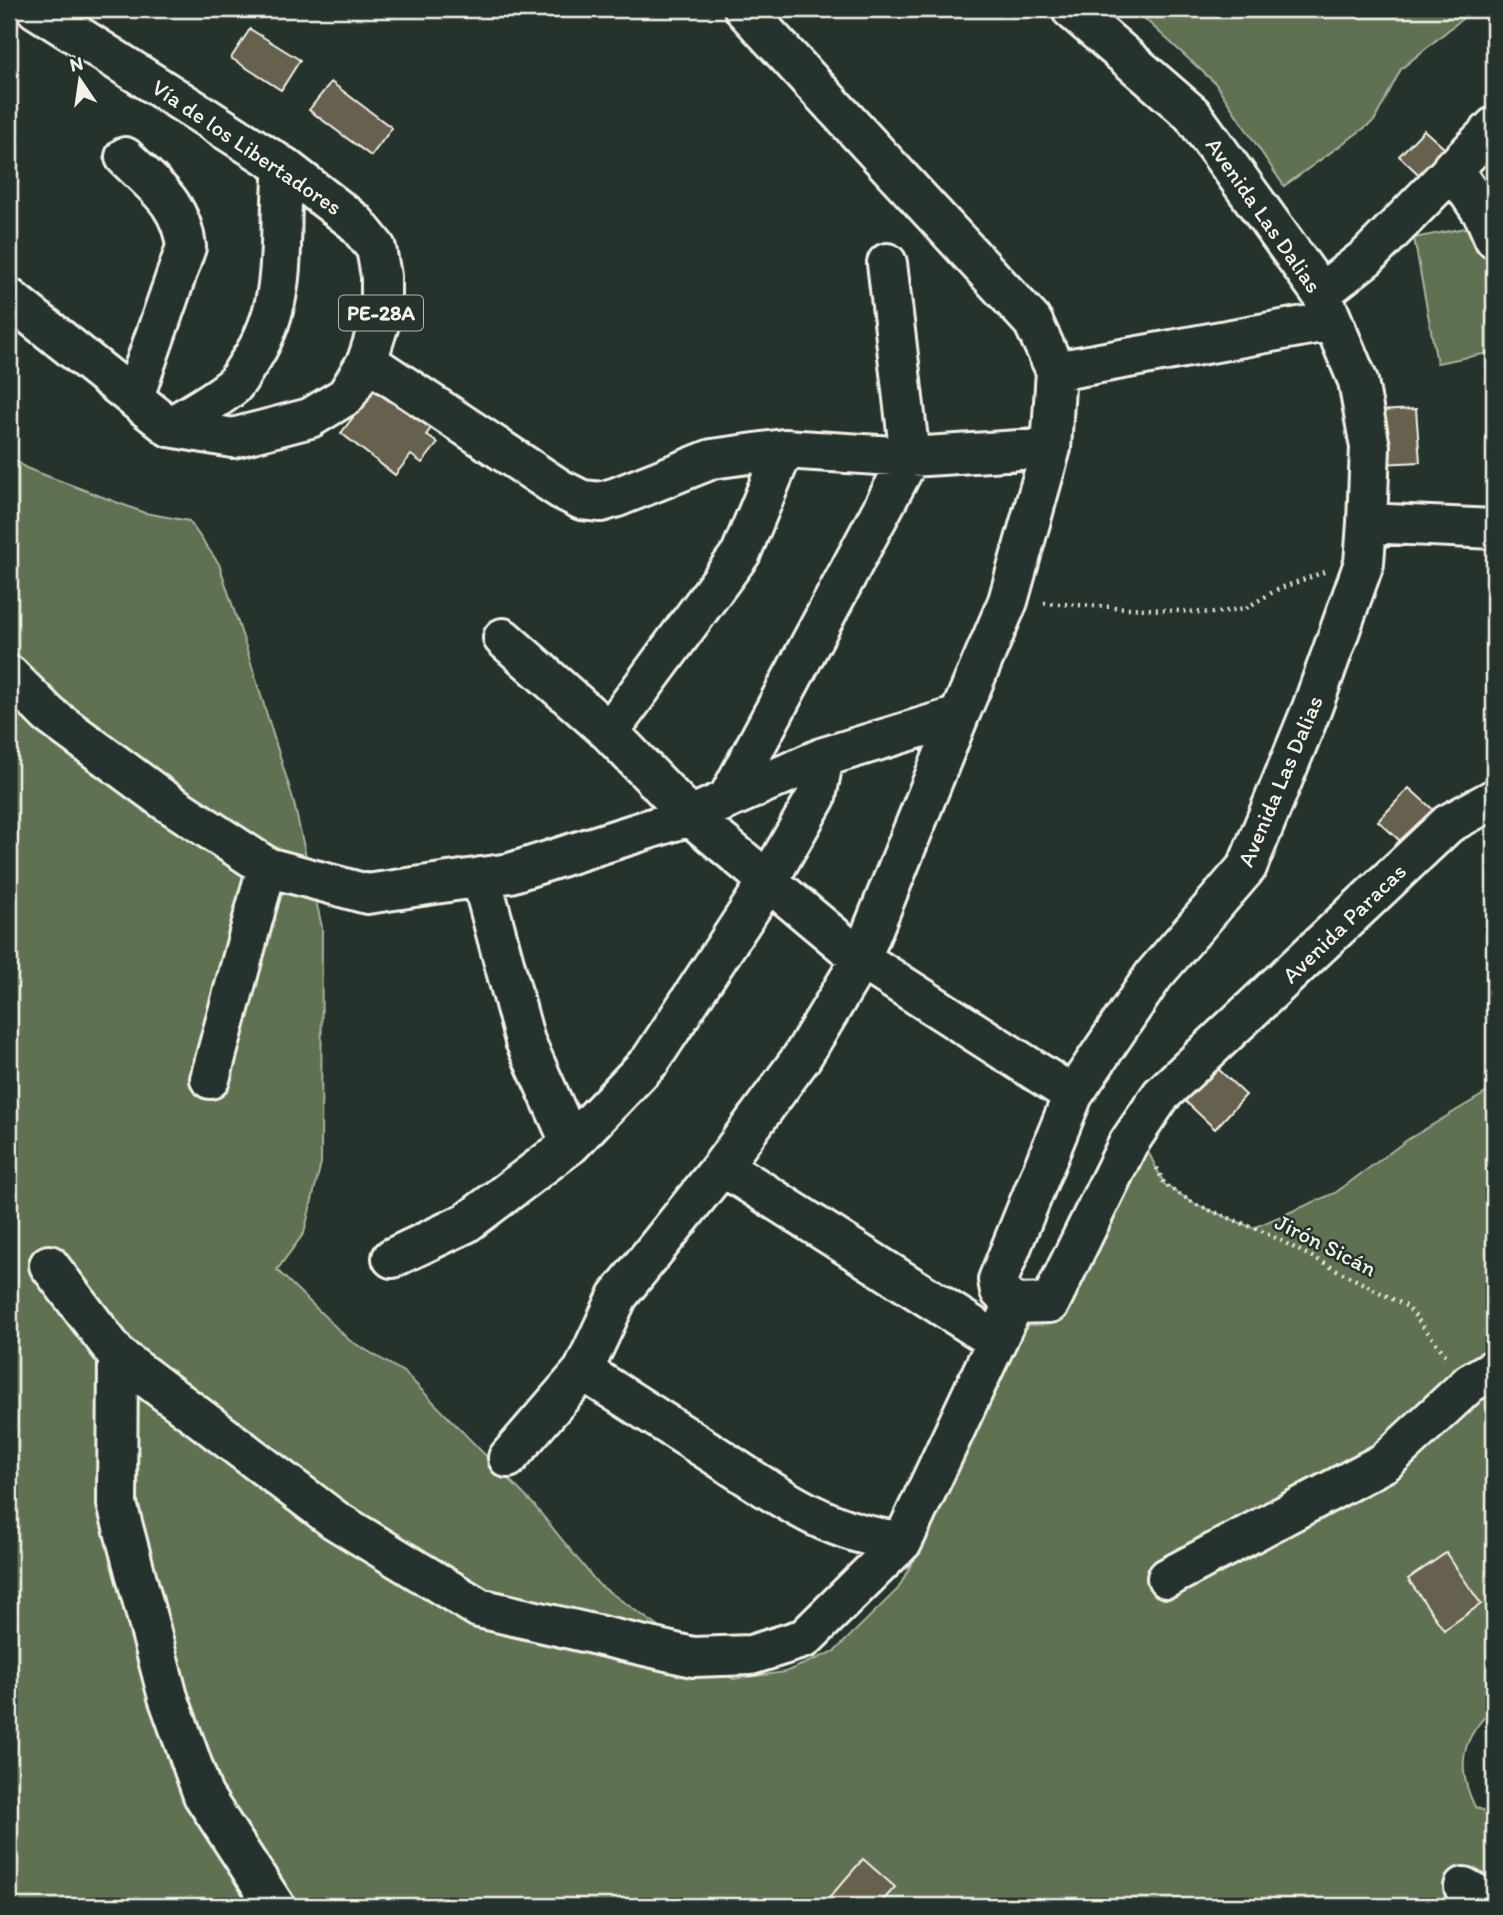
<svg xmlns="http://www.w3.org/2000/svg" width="1503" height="1915" viewBox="0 0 1503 1915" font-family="Itim,sans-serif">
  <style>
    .green { fill: #607153; stroke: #aab19e; stroke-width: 2 }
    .building { fill: #66614f; stroke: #f4f1e8; stroke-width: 2 }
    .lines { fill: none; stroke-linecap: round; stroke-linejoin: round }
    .minor-casing { stroke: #f4f1e8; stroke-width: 44 }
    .highway-casing { stroke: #f4f1e8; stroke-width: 44 }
    .path { stroke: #f4f1e8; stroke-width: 4.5; stroke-dasharray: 2 5; stroke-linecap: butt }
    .minor { stroke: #26332d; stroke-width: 38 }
    .highway { stroke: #26332d; stroke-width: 38 }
    .labels { text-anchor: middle; stroke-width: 5; stroke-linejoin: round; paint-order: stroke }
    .shield { fill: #26332d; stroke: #b6b8b0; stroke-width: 2 }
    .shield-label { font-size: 21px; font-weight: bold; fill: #f4f1e8 }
    .street-label { font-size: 23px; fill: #f4f1e8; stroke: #26332d }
  </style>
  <rect width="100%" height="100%" fill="#26332d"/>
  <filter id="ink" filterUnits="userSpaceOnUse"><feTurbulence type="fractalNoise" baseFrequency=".0143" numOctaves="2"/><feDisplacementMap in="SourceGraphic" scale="14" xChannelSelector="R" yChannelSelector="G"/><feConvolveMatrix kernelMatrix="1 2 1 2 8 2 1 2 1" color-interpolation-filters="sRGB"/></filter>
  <g filter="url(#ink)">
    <!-- green -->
    <path class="green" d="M1134 9H1474L1401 69 1374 121 1284 186 1215 83Z
      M1486 224 1494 271V352L1437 363 1414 238Z
      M9 455 26 468 145 513 189 521 219 564 246 647 293 799 322 927 321 1163 304 1233 277 1270 349 1340 405 1373 533 1504 598 1584 733 1679 785 1672 835 1651 898 1589 922 1544 980 1365 1050 1303 1137 1130 1165 1185 1197 1205 1253 1228 1335 1193 1407 1140 1494 1088V1708C1460 1738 1456 1768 1475 1807L1494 1815V1906H9Z"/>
    <!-- building -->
    <path class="building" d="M250 29 300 60 281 90 231 58Z
      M331 82 392 128 371 156 309 110Z
      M1424 130 1453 156 1428 183 1399 156Z
      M380 382 434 424 426 435 438 443 422 463 411 455 395 475 341 433Z
      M1416 409 1420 462 1380 464 1377 411Z
      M1409 788 1438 814 1407 847 1378 821Z
      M1215 1066 1246 1095 1215 1129 1184 1100Z
      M1446 1553 1481 1604 1444 1630 1408 1579Z
      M863 1859 895 1887 878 1906H822Z"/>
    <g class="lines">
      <!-- minor casing -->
      <g class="minor-casing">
        <path id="minor" d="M1071 9 1192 114 1321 293 1358 381 1370 447 1367 523 1364 563 1312 708 1247 867 1154 975 1073 1095 998 1280 1000 1291 1014 1304 1050 1303 1128 1144 1161 1095 1448 824 1494 799
          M125 157C155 187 181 203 186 247L134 397
          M1452 168 1484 215 1494 238
          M1321 293 1367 257 1494 127
          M367 361 560 489 582 500 601 502 617 497 712 459 784 449 910 457 1051 448
          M1056 371 1332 321
          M170 427C190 414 214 402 233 386 239 380 243 371 248 364 292 301 277 238 284 167
          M1367 523 1494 529
          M503 638 609 732 690 816 861 959 1073 1095
          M9 675 49 715 163 799 267 867 367 894 510 873 690 816 824 757 959 716 1008 601 1051 448 1056 371 1033 322 744 9
          M609 732 741 553 784 449
          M728 798 910 457 887 263
          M481 877 525 1041 571 1144
          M210 1079 267 867
          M722 1166 995 1340
          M392 1258 466 1223 571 1144 651 1060 767 883 816 797 824 757
          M49 1265 118 1356 335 1520 479 1608 693 1657 751 1655 805 1638 903 1541 1014 1304
          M118 1356 117 1504 168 1697 203 1795 275 1906
          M583 1371C627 1399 671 1427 715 1455 773 1493 831 1536 903 1541
          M508 1458 583 1371 618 1296 722 1166 802 1057 861 959 959 716
          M1167 1578 1385 1462 1470 1383 1494 1369
          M1464 1887 1494 1904"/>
      </g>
      <!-- highway casing -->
      <g class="highway-casing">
        <path id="highway" d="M9 298 170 427 233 438 310 418 346 396 367 361 381 318V276L376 248 355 222 284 167 36 9"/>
      </g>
      <!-- path -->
      <path class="path" d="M1044 603 1214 613 1246 608 1278 589 1324 572
        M1157 1168 1165 1185 1197 1205 1264 1232 1408 1307 1448 1358"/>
      <!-- minor -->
      <use href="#minor" class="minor"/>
      <!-- highway -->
      <use href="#highway" class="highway"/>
    </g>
  </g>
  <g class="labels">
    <!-- shield labels -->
    <rect class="shield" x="339" y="295.5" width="84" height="35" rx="5"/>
    <g class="shield-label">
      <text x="381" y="320">PE-28A</text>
    </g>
    <!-- street labels -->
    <g class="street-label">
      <text transform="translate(247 147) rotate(34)" y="8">Vía de los Libertadores</text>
      <text transform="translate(1264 215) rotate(55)" y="8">Avenida Las Dalias</text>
      <text transform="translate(1280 781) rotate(-67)" y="8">Avenida Las Dalias</text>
      <text transform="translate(1344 923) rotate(-44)" y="8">Avenida Paracas</text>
      <text transform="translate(1326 1245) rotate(27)" y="8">Jirón Sicán</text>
    </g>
  </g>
  <!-- margin -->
  <rect width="1503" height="1915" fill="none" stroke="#26332d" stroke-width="35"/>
  <rect x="18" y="18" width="1468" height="1880" fill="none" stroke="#f4f1e8" stroke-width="2.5" filter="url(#ink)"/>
  <!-- north arrow -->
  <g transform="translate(80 80) rotate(347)" stroke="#26332d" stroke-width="5" paint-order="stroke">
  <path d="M0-5L12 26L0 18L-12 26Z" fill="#f4f1e8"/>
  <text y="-10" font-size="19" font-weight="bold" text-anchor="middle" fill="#f4f1e8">N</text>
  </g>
</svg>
